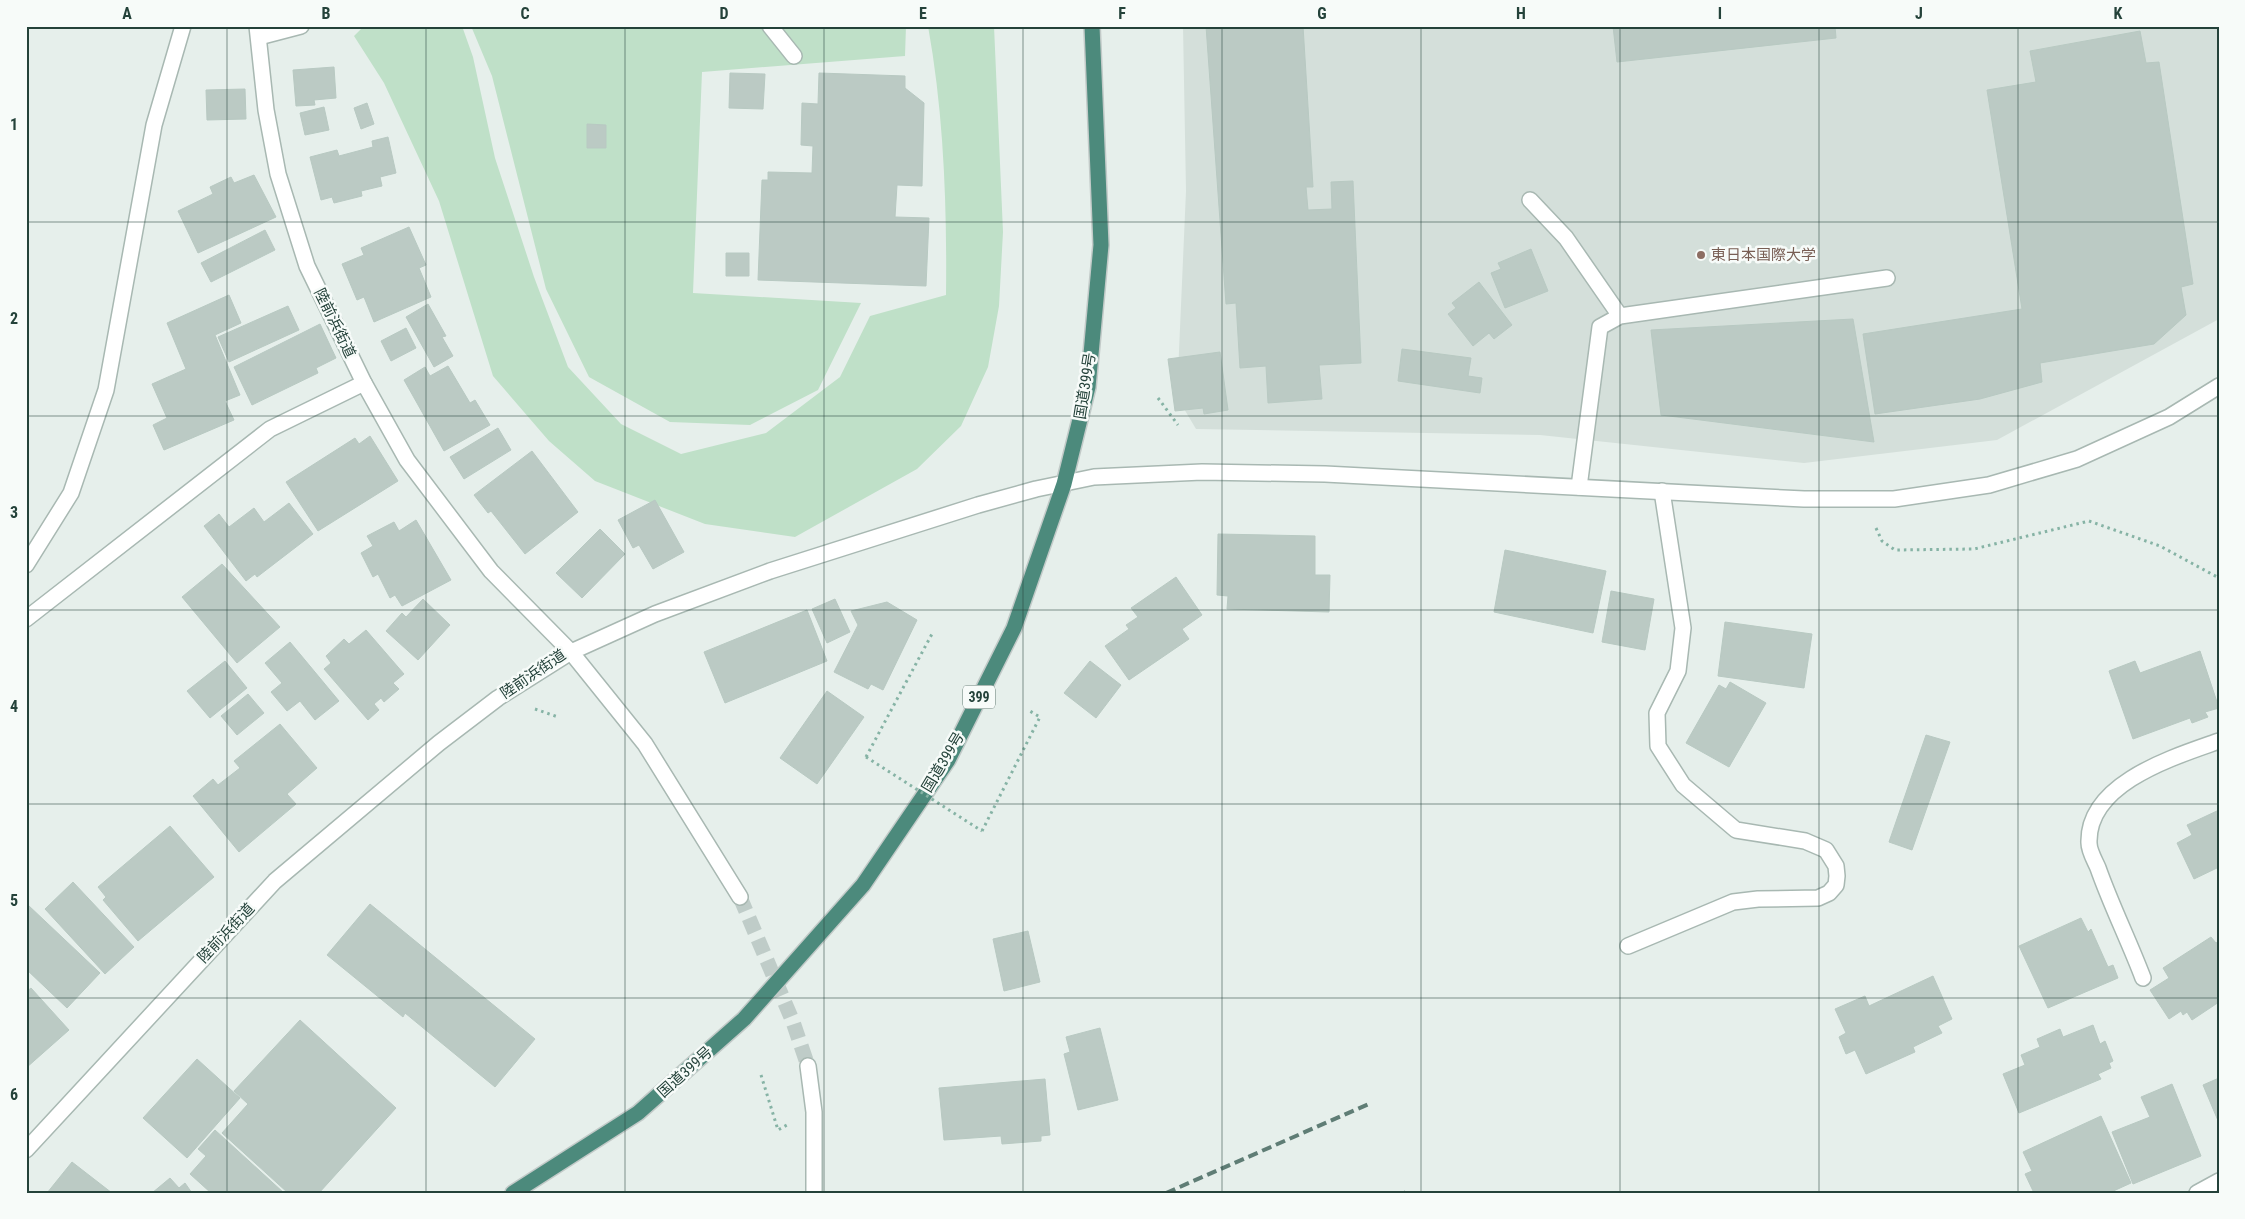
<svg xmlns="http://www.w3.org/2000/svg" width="2245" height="1219" viewBox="0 0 2245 1219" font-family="'Roboto Condensed','Noto Sans JP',sans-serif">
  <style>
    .built { fill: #d4dfda }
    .green { fill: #bfe0c8 }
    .building { fill: #bbcac4; stroke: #b8c9c2 }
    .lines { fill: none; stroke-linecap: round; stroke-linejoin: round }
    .tertiary-tunnel { stroke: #bfccc8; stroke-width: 15; stroke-dasharray: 15 8; stroke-linecap: butt }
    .service-casing { stroke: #a8b8b2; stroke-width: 18 }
    .minor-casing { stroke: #a8b8b2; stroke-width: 18 }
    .tertiary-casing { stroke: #a8b8b2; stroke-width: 18 }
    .trunk-casing { stroke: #c2cac8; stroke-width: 18 }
    .path { stroke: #86b3a5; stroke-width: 3; stroke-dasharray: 2.5 4; stroke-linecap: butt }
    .service { stroke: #fff; stroke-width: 15 }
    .minor { stroke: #fff; stroke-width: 15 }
    .tertiary { stroke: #fff; stroke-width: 15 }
    .trunk { stroke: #4c8a7c; stroke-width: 15 }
    .rail { stroke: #5f7d75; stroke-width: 4; stroke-dasharray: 10 5; stroke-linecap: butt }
    .path-bridge { stroke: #86b3a5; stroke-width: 3; stroke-dasharray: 2.5 4; stroke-linecap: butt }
    .grid { fill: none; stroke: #24423a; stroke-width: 1; stroke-opacity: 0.55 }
    .education-dot { fill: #8d6e63; stroke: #f7fbf9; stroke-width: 2 }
    .labels { text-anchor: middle; stroke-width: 5; stroke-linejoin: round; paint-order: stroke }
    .shield { fill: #f7fbf9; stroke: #637a73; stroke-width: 1 }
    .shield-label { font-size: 14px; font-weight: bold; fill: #24423a }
    .education-label { font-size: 15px; fill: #785e54; stroke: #f7fbf9; text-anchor: start }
    .street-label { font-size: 15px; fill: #24423a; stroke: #f7fbf9 }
    .neatline { fill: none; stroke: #24423a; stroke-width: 2 }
    .grid-label { font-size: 16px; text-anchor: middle; font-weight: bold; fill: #24423a }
  </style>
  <rect width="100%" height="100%" fill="#e6efeb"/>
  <!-- built -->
  <path class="built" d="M1183 26H2219V319L1997 440 1804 463 1540 435 1196 429 1177 397 1186 191Z"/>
  <!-- green -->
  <path class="green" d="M364 26H462L473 57 495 158 534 277 568 367 621 424 681 454 766 433 840 377 870 316 946 295C947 206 944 115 928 26H994L1003 232 999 306 988 367 961 426 917 469 795 537 705 524 595 481 549 441 493 376 439 201 384 83 354 36Z
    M471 26H906L905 56 702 72 693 293 861 303 818 390 750 425 670 422 589 377 546 289 492 76Z"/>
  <!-- building -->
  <path class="building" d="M1206 26H1303L1313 187H1306L1308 210 1332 209 1331 182 1353 181 1361 363 1319 365 1322 399 1268 403 1266 366 1240 368 1236 303 1226 304Z
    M1613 26H1835L1836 38 1617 62Z
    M2140 31 2146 63 2159 62 2193 284 2181 287 2186 315 2154 344 2040 363 2042 382 1980 399 1875 414 1863 334 2022 309 1987 90 2036 82 2030 51Z
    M334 67 336 98 314 100 315 105 296 106 293 70Z
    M730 73 765 74 763 109 729 108Z
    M819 73 905 76V88L924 103 922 186 897 185 895 217 929 218 926 286 758 280 762 180H768V172L812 173 813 146 801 145 802 103 818 104Z
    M245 89 246 119 207 120 206 90Z
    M367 103 374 124 361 129 354 108Z
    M324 107 329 130 305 135 300 113Z
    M587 124 606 125V148H587Z
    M388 137 396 173 380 177 382 186 361 191 362 196 334 203 332 197 321 200 310 157 337 150 339 156 373 147 372 141Z
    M254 175 276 217 198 253 178 211 213 194 210 187 231 177 234 183Z
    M409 227 426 265 419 268 431 297 374 322 364 297 357 300 342 264 364 255 361 248Z
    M265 230 275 250 211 282 201 263Z
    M1531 249 1548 291 1505 308 1491 273 1501 269 1498 263Z
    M726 253H749V276H726Z
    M1479 282 1512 325 1494 339 1489 333 1473 346 1448 314 1456 308 1452 303Z
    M229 295 241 323 215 335 240 395 225 401 234 420 164 450 153 425 167 418 152 384 186 369 167 323Z
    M428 304 446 336 442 337 453 356 434 367 406 317Z
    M288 306 299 330 229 362 218 337Z
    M1853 319 1874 442 1661 415 1651 330Z
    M320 324 336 358 316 368 318 373 252 405 234 367Z
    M406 328 416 348 391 361 381 341Z
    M1402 349 1471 358 1468 376 1482 378 1480 393 1398 381Z
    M1220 352 1228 410 1204 414 1203 408 1175 411 1168 359Z
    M448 366 470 403 475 400 490 425 444 451 404 380 425 367 430 376Z
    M498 428 511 450 464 479 450 457Z
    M370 436 398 481 318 531 286 482 355 438 359 444Z
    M532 451 578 512 525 554 491 511 488 513 474 495Z
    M655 500 684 552 653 569 639 545 633 548 618 520Z
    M289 503 313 534 257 577 255 574 246 581 204 526 219 514 229 527 254 508 264 522Z
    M416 520 451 580 402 606 395 595 390 598 378 574 373 577 361 553 373 546 367 536 394 522 399 531Z
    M600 529 625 554 582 598 556 573Z
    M1218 534 1315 536V575H1330L1329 612 1227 609 1228 596 1217 595Z
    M1505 550 1606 571 1593 633 1494 612Z
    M222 564 280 627 237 663 182 597Z
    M1176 577 1202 615 1182 629 1189 639 1129 680 1105 646 1129 629 1126 625 1138 617 1131 608Z
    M1611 591 1654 599 1645 650 1602 642Z
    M423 599 450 625 418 660 386 631 402 613 406 617Z
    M835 599 850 632 827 643 812 609Z
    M887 602 917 620 883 690 871 684 868 689 834 672 858 625 851 611Z
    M807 610 827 661 725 703 704 652Z
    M1725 622 1812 634 1804 688 1718 676Z
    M366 630 404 674 393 683 399 689 384 702 381 698 374 704 379 710 368 720 324 669 331 663 326 656 344 639 349 644Z
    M290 642 339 701 315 720 300 701 287 711 271 692 282 683 265 663Z
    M2200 651 2219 708 2205 712 2208 717 2192 723 2190 718 2133 739 2109 671 2135 661 2140 673Z
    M225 661 247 688 210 718 187 691Z
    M1090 661 1121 685 1096 718 1064 693Z
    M1730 682 1766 703 1729 767 1686 743 1719 685 1726 689Z
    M827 691 864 717 817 784 780 758Z
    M248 694 264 713 237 735 221 716Z
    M280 724 317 768 287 794 296 804 239 852 193 796 213 779 218 785 240 768 234 761Z
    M1926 735 1950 742 1912 850 1889 842Z
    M2219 810V867L2194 879 2177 843 2192 835 2187 825Z
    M170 826 214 877 138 941 103 900 106 897 98 887Z
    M73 882 134 947 105 974 45 909Z
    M370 904 535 1039 495 1087 405 1013 403 1017 327 955Z
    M28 905 100 973 67 1008 26 969V907Z
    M2081 918 2088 932 2091 929 2108 967 2113 965 2118 978 2048 1008 2019 946Z
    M1028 931 1040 982 1004 991 993 939Z
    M2211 937 2216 943 2219 941V1002L2192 1020 2187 1012 2183 1015 2181 1011 2169 1019 2150 990 2169 978 2163 968Z
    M1933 976 1952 1019 1938 1026 1942 1033 1913 1047 1915 1052 1866 1074 1855 1050 1846 1054 1839 1037 1846 1033 1835 1009 1865 996 1869 1006Z
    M31 988 69 1030 26 1068V992Z
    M300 1020 396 1108 319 1193H288L222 1133 248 1104 234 1091Z
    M2093 1025 2100 1044 2105 1041 2113 1061 2109 1063 2111 1068 2098 1074 2101 1079 2019 1113 2003 1074 2025 1065 2021 1055 2040 1047 2037 1039 2060 1029 2063 1037Z
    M1100 1028 1118 1100 1078 1110 1064 1054 1070 1052 1066 1037Z
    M197 1059 240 1098 187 1158 143 1118Z
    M2219 1078V1123L2203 1085Z
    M1045 1079 1050 1135 1041 1136V1141L1002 1144 1001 1136 944 1140 939 1088Z
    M2172 1084 2201 1156 2133 1184 2112 1132 2150 1117 2141 1097Z
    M2101 1116 2131 1183 2109 1193H2034L2025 1174 2032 1171 2023 1152Z
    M215 1130 284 1193H211L190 1174 206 1156 198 1149Z
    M72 1162 112 1193H47Z
    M170 1178 179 1188 185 1183 192 1193H152Z"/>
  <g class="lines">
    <!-- tertiary-tunnel -->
    <path class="tertiary-tunnel" d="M740 897 793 1022 808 1066"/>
    <!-- service casing -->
    <g class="service-casing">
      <path id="service" d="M770 26 794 56
        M259 37 301 26
        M1530 200 1566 238 1620 316
        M1579 487 1600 327 1620 316 1887 278
        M26 565 71 493 106 390 154 125 183 26"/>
    </g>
    <!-- minor casing -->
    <g class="minor-casing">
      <path id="minor" d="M26 619 270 429 364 383
        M1628 946 1733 902 1758 899 1818 898 1829 893 1836 885 1837 876 1836 866 1826 850 1805 841 1736 830 1683 785 1658 746 1657 713 1678 671 1683 628 1662 491
        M2143 978C2129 941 2111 905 2098 868 2095 861 2089 851 2089 843 2087 783 2174 757 2219 741
        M2197 1193 2219 1181"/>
    </g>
    <!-- tertiary casing -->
    <g class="tertiary-casing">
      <path id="tertiary" d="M257 26 266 110 278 174 307 266 364 383 407 460 491 571 571 652 645 744 740 897
        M808 1066 814 1112V1193
        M26 1150 275 881 439 743 498 698 571 652 655 614 770 571 978 505 1036 489 1094 477 1115 476 1202 472 1325 474 1804 499H1894L1989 485 2077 459 2169 417 2219 386"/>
    </g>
    <!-- trunk casing -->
    <g class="trunk-casing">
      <path id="trunk" d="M513 1193 638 1113 744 1019 863 885 948 760 1014 628 1064 484 1088 387 1101 245 1092 26"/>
    </g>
    <!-- path -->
    <path class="path" d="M1158 398 1178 425
      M1876 528 1882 541 1895 550 1974 549 2089 521 2160 546 2219 578
      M535 709 558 717
      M866 757 933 632
      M982 831 1040 717 1028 710
      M761 1075 778 1130 787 1125"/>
    <!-- service -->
    <use href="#service" class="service"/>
    <!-- minor -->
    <use href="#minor" class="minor"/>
    <!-- tertiary -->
    <use href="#tertiary" class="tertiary"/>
    <!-- trunk -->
    <use href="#trunk" class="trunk"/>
    <!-- rail -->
    <path class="rail" d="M1166 1193 1371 1103
      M1405 1193 1406 1192"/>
    <!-- path-bridge -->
    <path class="path-bridge" d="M866 757 982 831"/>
  </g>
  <!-- grid -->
  <path class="grid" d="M227 26V1193M426 26V1193M625 26V1193M824 26V1193M1023 26V1193M1222 26V1193M1421 26V1193M1620 26V1193M1819 26V1193M2018 26V1193M26 222H2219M26 416H2219M26 610H2219M26 804H2219M26 998H2219"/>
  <!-- markers -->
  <circle class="education-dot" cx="1701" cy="255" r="5"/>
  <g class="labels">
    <!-- shield labels -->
    <rect class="shield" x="963" y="685.5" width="32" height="23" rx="4"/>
    <g class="shield-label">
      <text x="979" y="702">399</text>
    </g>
    <!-- education labels -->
    <g class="education-label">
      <text x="1711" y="260">東日本国際大学</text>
    </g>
    <!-- street labels -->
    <g class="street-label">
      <text transform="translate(335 323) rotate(64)" y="5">陸前浜街道</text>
      <text transform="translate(1085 386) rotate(-81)" y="5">国道399号</text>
      <text transform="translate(533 674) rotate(-34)" y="5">陸前浜街道</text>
      <text transform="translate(943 762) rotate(-59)" y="5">国道399号</text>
      <text transform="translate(226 933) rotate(-47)" y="5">陸前浜街道</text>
      <text transform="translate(685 1072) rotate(-42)" y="5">国道399号</text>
    </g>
  </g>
  <!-- border -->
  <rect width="2245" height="1219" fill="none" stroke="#f7fbf9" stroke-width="55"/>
  <rect x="28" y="28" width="2190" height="1164" class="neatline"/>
  <g class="grid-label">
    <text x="127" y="19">A</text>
    <text x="326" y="19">B</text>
    <text x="525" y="19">C</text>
    <text x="724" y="19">D</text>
    <text x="923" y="19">E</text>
    <text x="1122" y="19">F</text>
    <text x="1322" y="19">G</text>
    <text x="1521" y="19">H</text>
    <text x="1720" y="19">I</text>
    <text x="1919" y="19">J</text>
    <text x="2118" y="19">K</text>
    <text x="14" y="130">1</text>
    <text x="14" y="324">2</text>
    <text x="14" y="518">3</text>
    <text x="14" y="712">4</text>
    <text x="14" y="906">5</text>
    <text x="14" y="1100">6</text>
  </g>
</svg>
